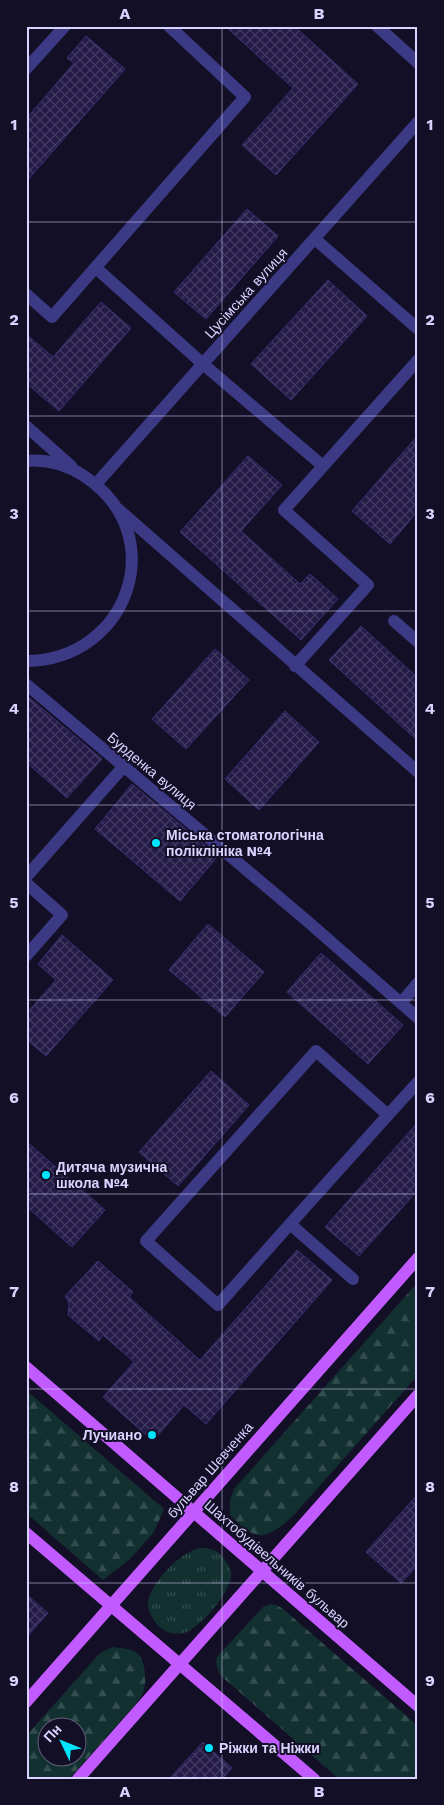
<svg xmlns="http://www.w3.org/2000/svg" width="444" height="1805" viewBox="0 0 444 1805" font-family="'Work Sans',sans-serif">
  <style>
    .grass { fill: url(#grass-tufts) }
    .forest { fill: url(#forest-firs); fill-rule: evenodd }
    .building { fill: url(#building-cross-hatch); stroke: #3b2d73 }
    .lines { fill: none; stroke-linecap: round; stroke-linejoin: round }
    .minor { stroke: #3d3a85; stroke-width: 12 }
    .major { stroke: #c25bff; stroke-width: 12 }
    .grid { fill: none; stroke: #d9d4ff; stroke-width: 1; stroke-opacity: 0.55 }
    .poi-dot { fill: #00e5ff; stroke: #130f26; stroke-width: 2 }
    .labels { text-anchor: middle; stroke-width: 4; stroke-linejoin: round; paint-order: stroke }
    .street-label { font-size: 14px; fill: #d9d4ff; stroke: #130f26 }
    .poi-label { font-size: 14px; font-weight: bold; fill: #d9d4ff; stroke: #130f26; text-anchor: start }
    .neatline { fill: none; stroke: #d9d4ff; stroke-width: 2 }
    .grid-label { font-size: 16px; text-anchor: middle; font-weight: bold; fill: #d9d4ff }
  </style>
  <defs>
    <pattern id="grass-tufts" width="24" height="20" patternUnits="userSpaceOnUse" patternTransform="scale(1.25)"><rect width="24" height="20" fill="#12302f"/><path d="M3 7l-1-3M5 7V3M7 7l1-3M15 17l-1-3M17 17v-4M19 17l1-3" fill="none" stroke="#344d4e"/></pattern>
    <pattern id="forest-firs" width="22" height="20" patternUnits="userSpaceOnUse" patternTransform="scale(1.25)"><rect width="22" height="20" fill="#12302f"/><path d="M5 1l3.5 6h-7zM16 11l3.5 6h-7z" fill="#344d4e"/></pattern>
    <pattern id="building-cross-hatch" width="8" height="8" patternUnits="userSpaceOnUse" patternTransform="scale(1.25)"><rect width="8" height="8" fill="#241b47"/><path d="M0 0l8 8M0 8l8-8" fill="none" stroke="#433b63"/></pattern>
  </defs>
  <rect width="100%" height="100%" fill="#130f26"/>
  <!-- grass -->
  <path class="grass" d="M199 1548C211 1548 219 1550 225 1560 229 1565 232 1571 231 1577 228 1595 204 1622 189 1631 184 1634 177 1634 171 1633 164 1631 159 1627 155 1622 151 1616 147 1609 148 1601 153 1580 179 1554 199 1548Z"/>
  <!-- forest -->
  <path class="forest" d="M418 1282V1375L292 1517C265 1541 255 1542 230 1515V1500L234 1489Z
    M26 1390 164 1509 154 1532 130 1559 103 1580 26 1513Z
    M270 1604 276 1605 282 1608 418 1726V1779H339L220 1675 216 1663 217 1657 263 1607Z
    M112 1647C120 1648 129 1648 136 1652 145 1658 147 1680 144 1690 143 1695 138 1700 136 1704L69 1779H26V1736L100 1653ZM48 1728H78V1758H48Z"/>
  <!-- building -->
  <path class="building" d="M225 26H294L358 84 276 175 242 145 293 88Z
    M86 36 125 69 26 182V119L74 63 67 58Z
    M247 209 278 236 206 319 174 292Z
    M328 280 367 316 291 400 251 364Z
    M101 302 131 328 59 411 26 383V334L53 357Z
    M418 435V511L390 544 352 511Z
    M248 456 282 485 241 531 300 584 310 574 338 599 301 640 180 532Z
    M361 626 418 678V741L329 660Z
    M215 649 249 680 186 749 152 719Z
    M26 695 102 759 67 798 26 762Z
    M285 711 319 742 259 810 225 779Z
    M132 784 218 856 180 901 95 829Z
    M208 924 264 972 225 1017 169 970Z
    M62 935 113 980 46 1056 26 1039V1014L56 980 38 964Z
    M321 953 403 1025 368 1064 287 992Z
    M211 1071 249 1105 178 1186 139 1152Z
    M418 1122V1190L359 1256 325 1227Z
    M26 1141 105 1210 72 1247 26 1206Z
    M297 1250 332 1280 206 1424 184 1405 153 1441 103 1397 134 1362 103 1335 99 1341 68 1315 69 1303 65 1296 98 1261 133 1292 129 1297 200 1360Z
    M418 1494V1565L401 1583 366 1552Z
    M26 1594 48 1613 26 1638Z
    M203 1742 232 1768 222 1779H169Z"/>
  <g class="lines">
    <!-- minor -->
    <path class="minor" d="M377 26 418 63
      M26 69 65 26
      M315 239 418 329
      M96 268 203 364 323 466
      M26 294 52 317 245 97 169 26
      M26 426 71 466
      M26 461C47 459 67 465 84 476 172 533 130 660 26 661
      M96 484 418 122
      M118 509 418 772
      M394 621 418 642
      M295 666 368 585 284 510 418 360
      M26 684 306 920 418 1018
      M26 877 124 766
      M26 883 62 915 26 956
      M401 1003 418 983
      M388 1115 418 1082
      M290 1224 388 1115 316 1051 146 1241 218 1305 290 1224 353 1279"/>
    <!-- major -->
    <path class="major" d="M26 1367 418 1706
      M26 1533 314 1779
      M26 1702 418 1258
      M78 1779 418 1395"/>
  </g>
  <!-- grid -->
  <path class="grid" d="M222 26V1779M26 222H418M26 416H418M26 611H418M26 805H418M26 1000H418M26 1194H418M26 1389H418M26 1583H418"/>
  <!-- markers -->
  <g class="poi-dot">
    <circle cx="156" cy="843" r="5"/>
    <circle cx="46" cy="1175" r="5"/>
    <circle cx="152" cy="1435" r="5"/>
    <circle cx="209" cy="1748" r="5"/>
  </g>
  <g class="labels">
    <!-- street labels -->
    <g class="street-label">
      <text transform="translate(246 293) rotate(-48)" y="5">Цусімська вулиця</text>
      <text transform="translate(152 771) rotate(40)" y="5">Бурденка вулиця</text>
      <text transform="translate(210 1470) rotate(-49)" y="5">бульвар Шевченка</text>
      <text transform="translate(277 1564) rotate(41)" y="5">Шахтобудівельників бульвар</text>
    </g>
    <!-- poi labels -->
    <g class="poi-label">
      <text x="166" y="840">Міська стоматологічна<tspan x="166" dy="16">поліклініка №4</tspan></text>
      <text x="56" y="1172">Дитяча музична<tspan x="56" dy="16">школа №4</tspan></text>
      <text x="142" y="1440" text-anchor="end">Лучиано</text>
      <text x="219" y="1753">Ріжки та Ніжки</text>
    </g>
  </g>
  <!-- border -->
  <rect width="444" height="1805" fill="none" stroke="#130f26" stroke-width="55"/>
  <!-- north arrow -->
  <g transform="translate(62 1742) rotate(313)"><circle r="24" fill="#130f26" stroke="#625e7d"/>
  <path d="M0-4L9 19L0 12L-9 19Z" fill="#00e5ff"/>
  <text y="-8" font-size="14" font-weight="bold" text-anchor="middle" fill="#d9d4ff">Пн</text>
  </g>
  <rect x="28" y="28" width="388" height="1750" class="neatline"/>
  <g class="grid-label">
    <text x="125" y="19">A</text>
    <text x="319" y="19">B</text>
    <text x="14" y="130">1</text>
    <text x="430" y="130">1</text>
    <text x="14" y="325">2</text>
    <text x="430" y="325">2</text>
    <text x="14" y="519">3</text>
    <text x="430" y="519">3</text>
    <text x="14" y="714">4</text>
    <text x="430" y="714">4</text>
    <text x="14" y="908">5</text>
    <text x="430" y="908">5</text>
    <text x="14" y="1103">6</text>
    <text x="430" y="1103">6</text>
    <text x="14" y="1297">7</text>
    <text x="430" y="1297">7</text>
    <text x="14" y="1492">8</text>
    <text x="430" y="1492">8</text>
    <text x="14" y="1686">9</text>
    <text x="430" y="1686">9</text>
    <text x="125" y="1797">A</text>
    <text x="319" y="1797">B</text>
  </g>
</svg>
